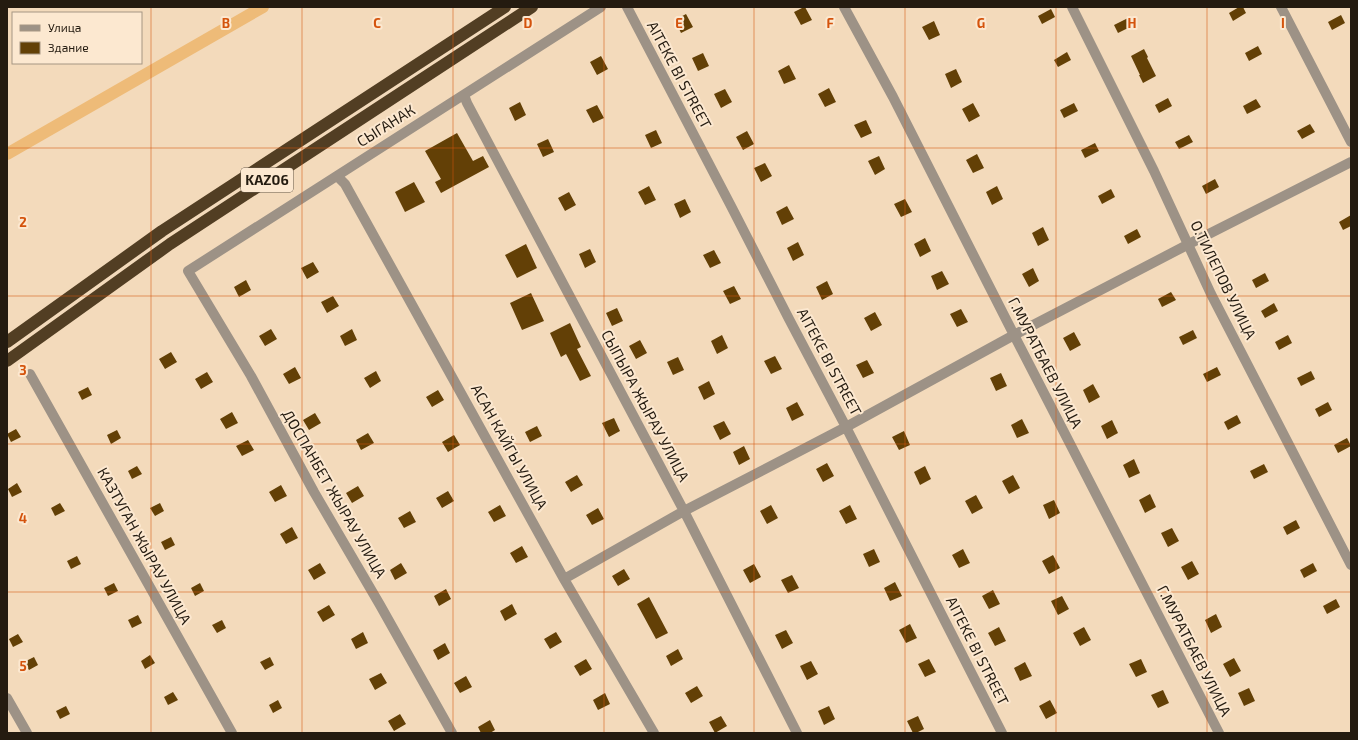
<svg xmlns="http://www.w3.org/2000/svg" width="1358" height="740" viewBox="0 0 1358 740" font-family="'Exo 2',sans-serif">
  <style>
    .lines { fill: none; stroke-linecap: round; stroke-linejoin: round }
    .canal { stroke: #eebb78; stroke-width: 12 }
    .building { fill: #634006 }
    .street { stroke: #9d9286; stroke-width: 10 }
    .highway { stroke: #523e23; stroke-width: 12 }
    .grid { fill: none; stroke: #d4530c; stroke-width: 1; stroke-opacity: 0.55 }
    .labels { text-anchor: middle; stroke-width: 4; stroke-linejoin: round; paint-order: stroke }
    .shield { fill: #fce8d0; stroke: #65584a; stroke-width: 1 }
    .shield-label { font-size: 14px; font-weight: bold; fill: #241b10 }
    .street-label { font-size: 15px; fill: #241b10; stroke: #fce8d0 }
    .grid-label { font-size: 13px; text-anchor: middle; font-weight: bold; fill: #d4530c; stroke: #fce8d0; stroke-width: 4; stroke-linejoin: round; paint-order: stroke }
  </style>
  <rect width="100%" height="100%" fill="#f3dabb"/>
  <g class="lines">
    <!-- canal -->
    <path class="canal" d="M7 154 263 7"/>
  </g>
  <!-- building -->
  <path class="building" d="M804 7H805L812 20 801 25 794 12Z
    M1239 7H1243L1246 13 1233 21 1229 13Z
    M1051 9 1055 17 1042 24 1038 16Z
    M686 14 693 27 681 33 675 20Z
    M1341 15 1345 23 1332 30 1328 22Z
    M1128 18 1132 26 1118 33 1114 25Z
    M934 21 940 35 929 40 922 27Z
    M1258 46 1262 54 1249 61 1245 53Z
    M1144 49 1148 57 1147 58 1156 76 1143 83 1139 75H1140L1131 56Z
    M1067 52 1071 60 1058 67 1054 60Z
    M703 53 709 66 698 71 692 58Z
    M601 56 608 69 597 75 590 62Z
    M789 65 796 79 784 84 778 71Z
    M956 69 962 82 951 88 945 74Z
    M829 88 836 102 825 107 818 94Z
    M725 89 732 102 721 108 714 94Z
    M1168 98 1172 106 1159 113 1155 105Z
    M1256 99 1261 107 1247 114 1243 106Z
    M520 102 526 115 515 121 509 108Z
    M973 103 980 116 969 122 962 109Z
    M1074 103 1078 111 1064 118 1060 110Z
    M597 105 604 118 593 123 586 110Z
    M866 120 872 133 861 138 854 125Z
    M1310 124 1315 132 1302 139 1297 131Z
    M656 130 662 143 651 148 645 135Z
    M747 131 754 144 743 150 736 137Z
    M457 133 473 161 483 156 489 167 441 193 435 182 441 179 425 151Z
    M1189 135 1193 142 1179 149 1175 142Z
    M548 139 554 152 543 157 537 144Z
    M1095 143 1099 151 1085 158 1081 150Z
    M977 154 984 168 973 173 966 160Z
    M879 156 885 169 875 175 868 161Z
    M765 163 772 176 761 182 754 168Z
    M1215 179 1219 187 1206 194 1202 186Z
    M414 182 425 202 405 212 395 192Z
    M649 186 656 200 645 205 638 192Z
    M997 186 1003 199 992 205 986 192Z
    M1111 189 1115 197 1102 204 1098 196Z
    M569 192 576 205 565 211 558 198Z
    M685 199 691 212 680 218 674 204Z
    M905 199 912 212 901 217 894 204Z
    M787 206 794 219 782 225 776 212Z
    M1351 215V226L1343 230 1339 222Z
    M1043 227 1049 240 1038 246 1032 233Z
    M1137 229 1141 237 1128 244 1124 236Z
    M925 238 931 251 920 257 914 244Z
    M798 242 804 255 793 261 787 248Z
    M526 244 537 268 517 278 505 255Z
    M590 249 596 262 585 268 579 254Z
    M714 250 721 263 710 268 703 255Z
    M313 262 319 272 307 279 301 268Z
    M1033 268 1039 281 1029 287 1022 274Z
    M942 271 949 284 937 290 931 276Z
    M1265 273 1269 281 1256 288 1252 280Z
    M246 280 251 290 239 297 234 287Z
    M827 281 833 294 822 300 816 287Z
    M734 286 741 299 730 304 723 291Z
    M1171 292 1176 300 1162 307 1158 299Z
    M531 293 544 321 522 330 510 303Z
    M333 296 339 306 327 313 321 302Z
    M1274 303 1278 311 1265 318 1261 311Z
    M617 308 623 321 612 326 606 313Z
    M961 309 968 322 957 327 950 314Z
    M875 312 882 325 871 331 864 318Z
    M570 323 581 347 577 349 591 376 580 381 566 354 561 357 550 333Z
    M271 329 277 339 265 346 259 336Z
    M352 329 357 340 345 346 340 336Z
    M1193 330 1197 338 1183 345 1179 337Z
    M1074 332 1081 345 1070 351 1063 338Z
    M722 335 728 348 717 354 711 341Z
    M1288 335 1292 343 1279 350 1275 342Z
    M640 340 647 353 636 359 629 346Z
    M171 352 177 362 165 369 159 359Z
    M775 356 782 369 771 374 764 361Z
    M678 357 684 370 673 375 667 362Z
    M867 360 874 373 863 378 856 365Z
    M295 367 301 378 289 384 283 374Z
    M1217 367 1221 375 1207 382 1203 374Z
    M376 371 381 381 370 388 364 378Z
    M1311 371 1315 379 1301 386 1297 378Z
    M207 372 213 382 201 389 195 379Z
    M1001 373 1007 386 996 391 990 378Z
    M709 381 715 394 704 400 698 387Z
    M1093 384 1100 397 1089 403 1083 390Z
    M88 387 92 395 82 400 78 392Z
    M438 390 444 400 432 407 426 397Z
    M797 402 804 415 792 421 786 408Z
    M1328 402 1332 410 1319 417 1315 409Z
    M232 412 238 423 226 429 220 419Z
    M315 413 321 423 309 430 303 420Z
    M1237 415 1241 423 1228 430 1224 422Z
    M614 418 620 431 609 437 602 423Z
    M1022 419 1029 433 1017 438 1011 425Z
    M1112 420 1118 433 1107 439 1101 426Z
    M724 421 731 434 720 440 713 426Z
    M537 426 542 436 530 442 525 432Z
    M16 429 21 437 11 442 7 434Z
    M117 430 121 438 111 444 107 435Z
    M904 431 910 445 899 450 892 437Z
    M368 433 374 443 361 450 356 440Z
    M454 435 460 445 448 452 442 442Z
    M1347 438 1351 446 1338 453 1334 445Z
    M248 440 254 450 242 456 236 446Z
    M744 446 750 459 739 465 733 452Z
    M1134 459 1140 473 1129 478 1123 465Z
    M827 463 834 476 823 482 816 469Z
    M1264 464 1268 472 1254 479 1250 471Z
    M137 466 142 474 132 479 128 471Z
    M925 466 931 479 920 485 914 472Z
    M577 475 583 485 571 492 565 482Z
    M1013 475 1020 488 1009 494 1002 481Z
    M17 483 22 492 12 497 8 489Z
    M281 485 287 496 275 502 269 492Z
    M358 486 364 496 352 503 346 493Z
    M448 491 454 501 442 508 436 498Z
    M1150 494 1156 507 1145 513 1139 500Z
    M976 495 983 508 972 514 965 501Z
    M1054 500 1060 513 1049 519 1043 505Z
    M60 503 65 511 55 516 51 508Z
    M160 503 164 511 155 516 150 508Z
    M500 505 506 516 494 522 488 512Z
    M771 505 778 518 767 524 760 511Z
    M850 505 857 519 846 524 839 511Z
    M598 508 604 519 592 525 586 515Z
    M410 511 416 522 404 528 398 518Z
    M1296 520 1300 528 1287 535 1283 527Z
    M292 527 298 538 286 544 280 534Z
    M1172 528 1179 541 1168 547 1161 533Z
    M171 537 175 545 165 550 161 542Z
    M522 546 528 557 516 563 510 553Z
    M874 549 880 562 869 567 863 554Z
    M963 549 970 563 959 568 952 555Z
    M1053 555 1060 568 1049 574 1042 561Z
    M77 556 81 564 71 569 67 561Z
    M1192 561 1199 574 1188 580 1181 567Z
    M320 563 326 573 314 580 308 570Z
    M401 563 407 573 395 580 390 570Z
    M1313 563 1317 571 1304 578 1300 570Z
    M754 564 761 577 750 583 743 570Z
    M624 569 630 579 618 586 612 576Z
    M792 575 799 588 788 593 781 580Z
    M895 582 902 596 890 601 884 588Z
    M114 583 118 591 108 596 104 588Z
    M200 583 204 591 195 596 191 588Z
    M446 589 451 599 439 606 434 596Z
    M993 590 1000 604 989 609 982 596Z
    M1062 596 1069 609 1058 615 1051 601Z
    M649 597 668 633 656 639 637 604Z
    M1336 599 1340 607 1327 614 1323 606Z
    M512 604 517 614 505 621 500 611Z
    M329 605 335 615 323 622 317 612Z
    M1216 614 1222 627 1211 633 1205 620Z
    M138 615 142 623 132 628 128 620Z
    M222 620 226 628 217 633 212 625Z
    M910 624 917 638 906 643 899 630Z
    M999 627 1006 641 995 646 988 633Z
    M1084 627 1091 640 1080 646 1073 633Z
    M786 630 793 643 782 649 775 635Z
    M363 632 368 643 356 649 351 639Z
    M556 632 562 642 550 649 544 639Z
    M18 634 23 642 13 647 9 639Z
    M445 643 450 653 438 660 433 650Z
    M678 649 683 659 671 666 666 656Z
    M150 655 155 663 145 669 141 661Z
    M34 657 38 665 29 670 24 662Z
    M270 657 274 665 265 670 260 662Z
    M1234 658 1241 671 1230 677 1223 664Z
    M586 659 592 669 580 676 574 666Z
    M929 659 936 672 925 677 918 664Z
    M1141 659 1147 672 1136 677 1129 664Z
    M811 661 818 674 807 680 800 666Z
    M1025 662 1032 676 1020 681 1014 668Z
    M381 673 387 683 375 690 369 679Z
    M466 676 472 687 460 693 454 683Z
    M697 686 703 696 691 703 685 693Z
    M1249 688 1255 701 1244 706 1238 693Z
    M1163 690 1169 703 1158 708 1151 695Z
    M173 692 178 700 168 705 164 697Z
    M605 693 610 704 598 710 593 700Z
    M278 700 282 708 273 713 269 705Z
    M1050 700 1057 713 1046 719 1039 706Z
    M66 706 70 714 60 719 56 711Z
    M829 706 835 719 824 725 818 711Z
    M400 714 406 724 394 731 388 721Z
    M721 716 727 726 715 733 709 722Z
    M918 716 924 729 916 733H913L907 721Z
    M490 720 495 730 490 733H481L478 727Z"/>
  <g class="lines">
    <!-- street -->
    <path class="street" d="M627 7 731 206 789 319 846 427 1002 733
      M844 7 893 97 1014 335 1219 733
      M1072 7 1154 171 1211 294 1351 565
      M1281 7 1351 142
      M464 95 467 103 684 511 797 733
      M337 176 345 184 564 579 654 733
      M30 374 232 733
      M564 579 684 511 846 427 1014 335 1189 244 1351 162
      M7 698 27 733
      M452 733 380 605 314 492 251 376 188 271 601 7"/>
    <!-- highway -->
    <path class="highway" d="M7 342 162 231 505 7
      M7 361 170 244 532 7"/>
  </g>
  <!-- grid -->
  <path class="grid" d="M151 7V733M302 7V733M453 7V733M604 7V733M754 7V733M905 7V733M1056 7V733M1207 7V733M7 148H1351M7 296H1351M7 444H1351M7 592H1351"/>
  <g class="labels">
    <!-- shield labels -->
    <rect class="shield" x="241" y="168" width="52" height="24" rx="3"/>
    <g class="shield-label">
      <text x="267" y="185">KАZ06</text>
    </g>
    <!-- street labels -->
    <g class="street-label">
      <text transform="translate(679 75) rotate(62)" y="5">AITEKE BI STREET</text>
      <text transform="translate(386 126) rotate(-32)" y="5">СЫГАНАК</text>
      <text transform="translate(1223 280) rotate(64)" y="5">О.ТИЛЕПОВ УЛИЦА</text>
      <text transform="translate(829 362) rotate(62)" y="5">AITEKE BI STREET</text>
      <text transform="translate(1045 363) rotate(63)" y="5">Г.МУРАТБАЕВ УЛИЦА</text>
      <text transform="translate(645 406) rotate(62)" y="5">СЫПЫРА ЖЫРАУ УЛИЦА</text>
      <text transform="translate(509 447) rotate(61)" y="5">АСАН КАЙГЫ УЛИЦА</text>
      <text transform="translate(334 494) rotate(60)" y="5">ДОСПАНБЕТ ЖЫРАУ УЛИЦА</text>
      <text transform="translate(144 546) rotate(61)" y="5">КАЗТУГАН ЖЫРАУ УЛИЦА</text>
      <text transform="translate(977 651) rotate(63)" y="5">AITEKE BI STREET</text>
      <text transform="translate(1194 651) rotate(63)" y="5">Г.МУРАТБАЕВ УЛИЦА</text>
    </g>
  </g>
  <g class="grid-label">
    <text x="226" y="28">B</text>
    <text x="377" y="28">C</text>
    <text x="528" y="28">D</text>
    <text x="679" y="28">E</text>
    <text x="830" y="28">F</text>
    <text x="981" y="28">G</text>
    <text x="1132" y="28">H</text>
    <text x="1283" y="28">I</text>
    <text x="23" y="227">2</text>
    <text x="23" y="375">3</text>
    <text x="23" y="523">4</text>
    <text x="23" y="671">5</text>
  </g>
  <!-- border -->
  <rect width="1358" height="740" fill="none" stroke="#241b10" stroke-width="16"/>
  <!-- legend -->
  <rect x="12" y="12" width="130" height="52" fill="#fce8d0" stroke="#a69683"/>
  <rect x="20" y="25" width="20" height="6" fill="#9d9286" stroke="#a69683"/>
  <text x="48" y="32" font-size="12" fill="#241b10">Улица</text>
  <rect x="20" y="42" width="20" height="12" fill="#634006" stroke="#a69683"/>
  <text x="48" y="52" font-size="12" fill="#241b10">Здание</text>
</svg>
